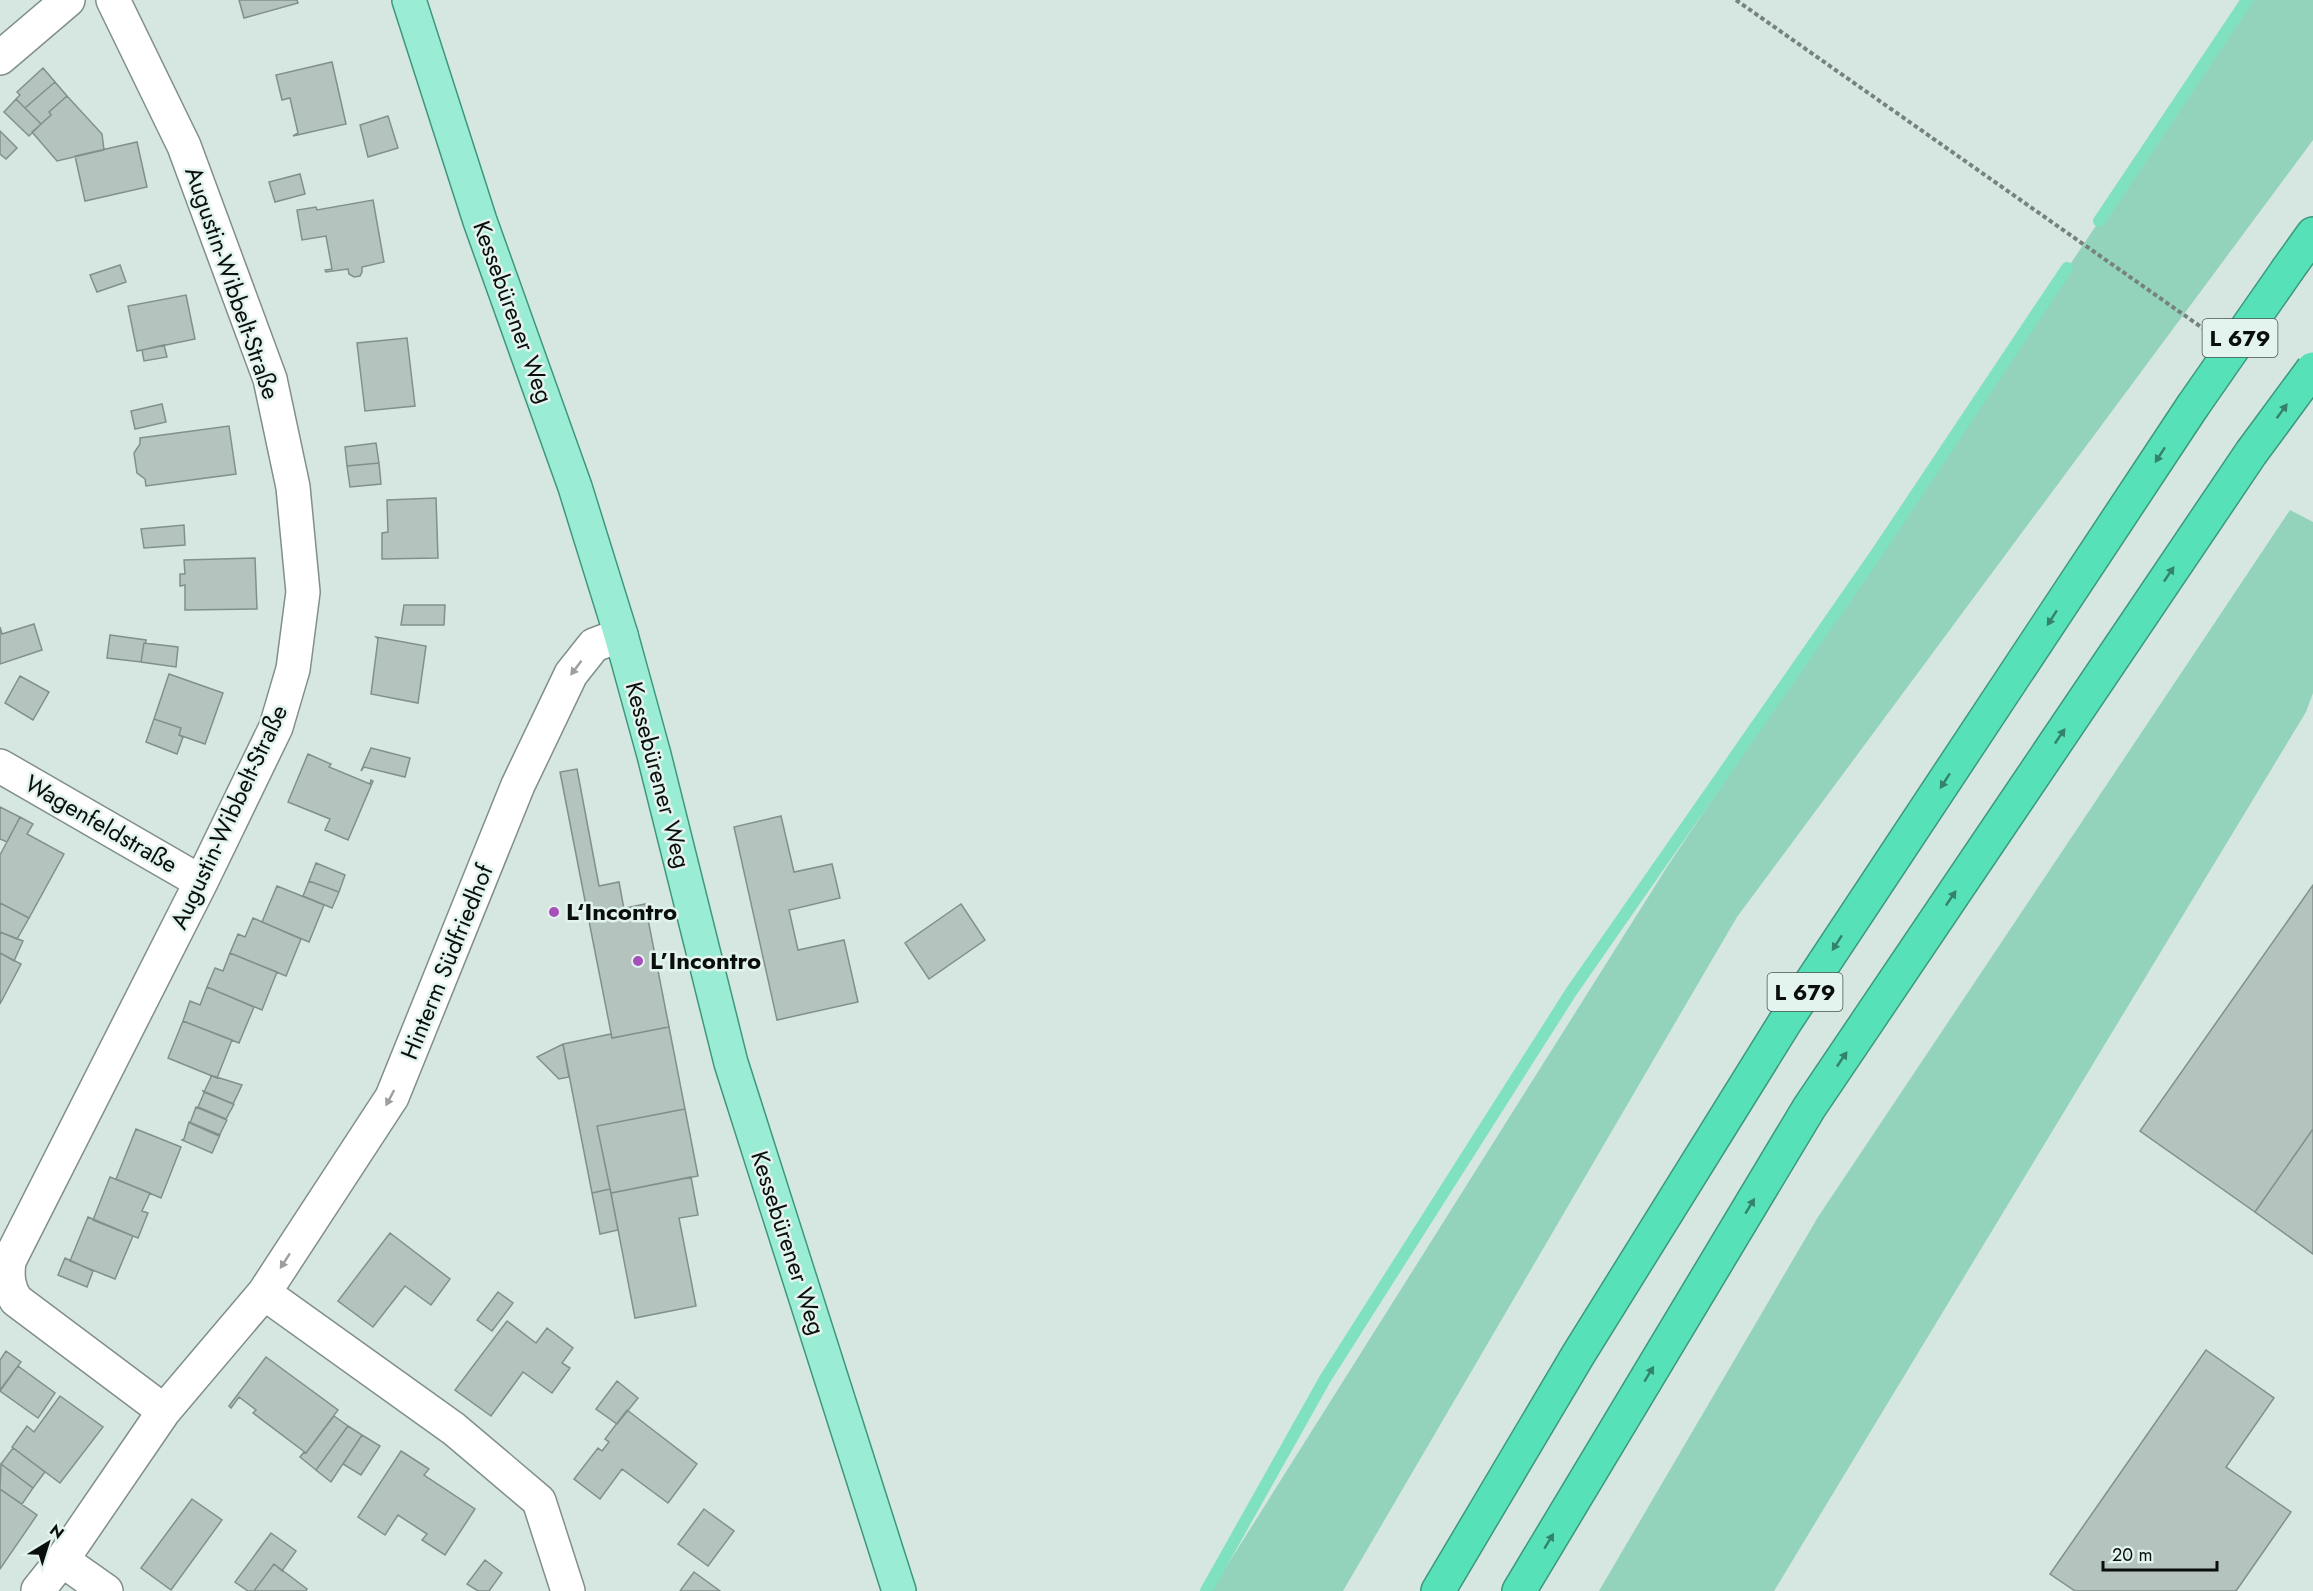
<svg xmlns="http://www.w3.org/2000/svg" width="2313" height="1591" viewBox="0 0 2313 1591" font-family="Jost,sans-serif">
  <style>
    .green { fill: #93d3bc }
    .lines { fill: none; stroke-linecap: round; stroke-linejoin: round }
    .stream { stroke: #7fe1c0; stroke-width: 12 }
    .building { fill: #b4c3bd; stroke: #82908b; stroke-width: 1.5 }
    .minor-casing { stroke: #808f89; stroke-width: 36 }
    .major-casing { stroke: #3c987c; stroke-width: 36 }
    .highway-casing { stroke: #3c987c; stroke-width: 36 }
    .path { stroke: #77827e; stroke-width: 4; stroke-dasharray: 4.5 3; stroke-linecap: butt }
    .minor { stroke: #fff; stroke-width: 33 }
    .major { stroke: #9aedd4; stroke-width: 33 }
    .highway { stroke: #57e1b8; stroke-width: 33 }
    .highway-bridge-casing { stroke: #3c987c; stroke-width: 36; stroke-linecap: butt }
    .highway-bridge { stroke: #57e1b8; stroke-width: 33 }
    .oneway { fill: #34826b }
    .oneway2 { fill: #9d9f9e }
    .poi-dot { fill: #a74fbb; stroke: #e3f3ed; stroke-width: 2 }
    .labels { text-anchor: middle; stroke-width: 5; stroke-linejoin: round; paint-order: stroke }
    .shield { fill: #e3f3ed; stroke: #4b5350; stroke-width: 1.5 }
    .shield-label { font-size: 22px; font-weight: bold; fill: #0a0f0d }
    .street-label { font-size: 24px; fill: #0a0f0d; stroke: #e3f3ed }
    .poi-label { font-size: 24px; font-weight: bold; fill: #0a0f0d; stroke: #e3f3ed; text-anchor: start }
  </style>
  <rect width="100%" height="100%" fill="#d6e6e0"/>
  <!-- green -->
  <path class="green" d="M2247 0H2313V140L1737 917 1343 1591H1211L1667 867Z
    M2290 510 2313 522V693L2306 712 1774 1591H1599L1818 1217Z"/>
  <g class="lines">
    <!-- stream -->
    <path class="stream" d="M2099 221 2247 0
      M1206 1591 1325 1379 1571 992 1876 554 2067 268"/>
  </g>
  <!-- building -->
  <path class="building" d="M239 0H297L298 3 244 18Z
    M332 62 346 124 293 136 298 133 290 98 282 100 276 75Z
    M43 68 55 82 25 108 16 99 20 95 17 92Z
    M55 82 67 96 49 112 51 115 41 124 25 108Z
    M67 96 102 134 104 150 57 161 32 132 51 115 49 112Z
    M16 99 41 124 29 136 4 112Z
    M388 116 398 148 368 157 360 125Z
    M0 131 17 148 6 159 0 154Z
    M137 142 147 187 85 201 75 156Z
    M300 174 305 194 275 202 269 182Z
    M373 200 384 262 362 267V272L360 276 354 277 349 274 348 269 326 272 325 270 332 269 326 236 302 240 297 210 316 207 317 210Z
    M120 265 126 282 97 292 90 275Z
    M186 295 195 339 137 351 128 306Z
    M407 338 415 406 365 411 357 343Z
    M164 345 167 357 144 361 142 350Z
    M162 404 166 422 135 429 131 411Z
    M229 426 236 474 146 486 145 479 137 473 134 453 140 444V438Z
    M376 443 379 463 347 466 345 447Z
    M379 463 381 484 350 487 347 466Z
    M436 498 438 558 382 559V533L388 532 387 500Z
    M184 525 185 545 144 548 141 529Z
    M255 558 257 609 185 610V585L180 586V574H185L184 560Z
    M404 605H445L444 625H401Z
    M34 624 42 650 0 664V627L2 634Z
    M110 635 146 640V643H144L141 662 107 658Z
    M376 637 426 646 418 703 371 694 378 639Z
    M144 643 178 647 176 667 141 662Z
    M169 674 223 693 205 744 179 735 181 728 154 719Z
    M20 676 49 692 33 720 5 703Z
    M154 719 181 728 179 735 183 737 177 754 146 742Z
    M371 748 410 758 405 777 364 767 361 771Z
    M308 754 331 764 329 767 370 784 371 780 373 781 348 840 325 830 330 819 288 802Z
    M577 769 599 886 619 882 624 909 588 916 560 772Z
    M0 807 20 817 7 842 0 839Z
    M781 816 794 872 832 864 840 898 789 910 798 950 844 940 858 1002 777 1020 734 827Z
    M20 817 33 824 27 834 64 854 29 918 0 903V855Z
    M316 863 345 875 339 892 309 881Z
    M309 881 339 892 332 908 303 896Z
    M2313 885V1129L2255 1212 2140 1131Z
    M277 886 324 905 309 942 262 922Z
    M0 903 29 918 17 939 0 932Z
    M645 904 669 1027 612 1038 588 916Z
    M961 904 985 940 929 979 905 943Z
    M253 918 301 939 286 976 230 953 238 934 245 937Z
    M0 932 23 941 14 961 0 953Z
    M0 953 21 964 0 1004Z
    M230 953 277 972 262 1010 207 987 215 968 223 971Z
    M207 987 254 1007 239 1043 183 1021 190 1001 200 1005Z
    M183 1021 232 1040 217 1078 168 1058Z
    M669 1027 685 1109 597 1126 610 1189 592 1193 563 1044 611 1034 612 1038Z
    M563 1044 569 1077 559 1079 537 1057Z
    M210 1075 242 1085 233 1104 204 1092 211 1077Z
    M203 1091 234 1104 226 1119 198 1107 204 1093Z
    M196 1107 227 1120 219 1136 190 1123Z
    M685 1109 698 1176 611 1193 597 1126Z
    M189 1122 220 1135 212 1153 182 1140 184 1139Z
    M136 1129 181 1147 161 1198 116 1179Z
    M2313 1129V1254L2255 1212Z
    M110 1177 150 1193 142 1211 148 1213 138 1238 93 1220Z
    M691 1177 698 1215 679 1218 696 1306 635 1318 611 1193Z
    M610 1189 618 1230 600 1234 592 1193Z
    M88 1217 133 1236 115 1279 70 1261Z
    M390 1233 450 1279 431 1305 405 1286 373 1327 338 1301Z
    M65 1258 93 1271 87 1287 58 1275Z
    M498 1292 513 1303 492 1331 477 1320Z
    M507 1321 536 1343 547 1328 573 1348 562 1363 570 1368 552 1393 523 1372 491 1416 455 1390Z
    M2206 1350 2274 1398 2226 1467 2291 1512 2236 1591H2075L2050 1574Z
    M6 1351 21 1362 0 1390V1360Z
    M266 1357 338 1410 306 1453 253 1413 256 1410 239 1397 231 1408 229 1406Z
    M18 1366 55 1393 38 1418 0 1391Z
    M617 1381 638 1398 617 1424 596 1409Z
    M60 1396 103 1427 60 1483 12 1447 27 1426 34 1432Z
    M627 1410 697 1464 668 1503 622 1469 600 1499 574 1479 598 1448 602 1451 609 1442 605 1439Z
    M334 1416 348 1426 316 1470 300 1457 304 1452 306 1453Z
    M348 1426 362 1435 331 1482 316 1470Z
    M362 1435 380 1446 361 1475 343 1464Z
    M13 1448 45 1472 33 1488 1 1464Z
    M401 1451 429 1469 424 1475 475 1509 445 1555 422 1540 427 1534 398 1515 385 1535 358 1517Z
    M1 1464 33 1488 22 1504 0 1489Z
    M0 1489 37 1515 0 1569Z
    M192 1499 222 1520 171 1590 141 1568Z
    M704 1509 734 1531 708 1566 678 1544Z
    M271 1533 296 1551 282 1571 274 1564 254 1591H248L235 1582Z
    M485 1560 502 1573 489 1591H478L467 1584Z
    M274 1564 307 1589 306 1591H254Z
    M694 1572 720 1591H680Z"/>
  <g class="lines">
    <!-- minor casing -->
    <g class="minor-casing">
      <path id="minor" d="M113 0 184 146 270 379 293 487 303 592 293 669 276 727 201 882 9 1261C7 1277 8 1287 16 1300L164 1411
        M0 58 68 0
        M0 766 201 882
        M264 1293 392 1097 518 785 571 674 594 645 621 635
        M62 1560 106 1591
        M38 1590 62 1560 164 1411 264 1293 454 1429 539 1501 568 1591"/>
    </g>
    <!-- major casing -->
    <g class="major-casing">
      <path id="major" d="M409 0 480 221 575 487 621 635 654 755 731 1063 899 1591"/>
    </g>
    <!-- highway casing -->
    <g class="highway-casing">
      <path id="highway" d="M2288 269 2313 234
        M1438 1591 1578 1355 1785 1022 2192 407
        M1519 1591 1809 1108 2251 453"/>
    </g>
    <!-- path -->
    <path class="path" d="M1736 0 2204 329"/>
    <!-- minor -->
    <use href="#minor" class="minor"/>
    <!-- major -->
    <use href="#major" class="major"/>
    <!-- highway -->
    <use href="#highway" class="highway"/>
    <!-- highway-bridge casing -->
    <g class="highway-bridge-casing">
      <path id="highway-bridge" d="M2192 407 2288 269
        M2251 453 2313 369"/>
    </g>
    <!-- highway-bridge -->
    <use href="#highway-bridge" class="highway-bridge"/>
  </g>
  <!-- one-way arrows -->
  <defs><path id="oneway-solid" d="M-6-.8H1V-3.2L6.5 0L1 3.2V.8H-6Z" transform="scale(1.5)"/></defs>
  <g class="oneway">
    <use href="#oneway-solid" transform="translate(2282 411) rotate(-54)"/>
    <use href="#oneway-solid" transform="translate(2160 455) rotate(123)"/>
    <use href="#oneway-solid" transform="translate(2169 574) rotate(-56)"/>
    <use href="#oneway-solid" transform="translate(2052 618) rotate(123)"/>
    <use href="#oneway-solid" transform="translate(2060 736) rotate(-56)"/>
    <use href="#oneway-solid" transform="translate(1945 781) rotate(123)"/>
    <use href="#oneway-solid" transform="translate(1951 898) rotate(-56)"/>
    <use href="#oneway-solid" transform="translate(1837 943) rotate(123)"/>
    <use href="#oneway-solid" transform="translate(1842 1059) rotate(-56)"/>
    <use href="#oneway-solid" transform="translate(1750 1206) rotate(-59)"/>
    <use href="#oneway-solid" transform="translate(1649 1374) rotate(-59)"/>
    <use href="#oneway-solid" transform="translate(1549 1541) rotate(-59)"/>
  </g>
  <g class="oneway2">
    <use href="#oneway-solid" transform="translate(576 668) rotate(127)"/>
    <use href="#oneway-solid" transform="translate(390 1098) rotate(118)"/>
    <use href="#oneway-solid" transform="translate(285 1261) rotate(123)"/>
  </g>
  <!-- markers -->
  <g class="poi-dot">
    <circle cx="554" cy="912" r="6"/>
    <circle cx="638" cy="961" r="6"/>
  </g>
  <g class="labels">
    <!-- shield labels -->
    <g class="shield">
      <rect x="2202.5" y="319" width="75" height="38" rx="4.5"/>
      <rect x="1767.5" y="973" width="75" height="38" rx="4.5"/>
    </g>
    <g class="shield-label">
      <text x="2240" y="346">L 679</text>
      <text x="1805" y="1000">L 679</text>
    </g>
    <!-- street labels -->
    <g class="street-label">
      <text transform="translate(232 283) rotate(71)" y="8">Augustin-Wibbelt-Straße</text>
      <text transform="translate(513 312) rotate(70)" y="8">Kessebürener Weg</text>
      <text transform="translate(658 775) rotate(75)" y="8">Kessebürener Weg</text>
      <text transform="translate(229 817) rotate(-65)" y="8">Augustin-Wibbelt-Straße</text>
      <text transform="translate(101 824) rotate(30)" y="8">Wagenfeldstraße</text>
      <text transform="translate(447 962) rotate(-68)" y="8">Hinterm Südfriedhof</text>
      <text transform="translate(788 1243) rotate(72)" y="8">Kessebürener Weg</text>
    </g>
    <!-- poi labels -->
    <g class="poi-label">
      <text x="566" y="920">L‘Incontro</text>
      <text x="650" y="969">L’Incontro</text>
    </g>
  </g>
  <!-- north arrow -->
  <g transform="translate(48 1543) rotate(38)" stroke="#e3f3ed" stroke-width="4.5" paint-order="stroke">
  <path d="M0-4.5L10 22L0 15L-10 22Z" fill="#0a0f0d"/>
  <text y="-9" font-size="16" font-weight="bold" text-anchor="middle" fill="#0a0f0d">N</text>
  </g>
  <!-- scale -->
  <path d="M2103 1561v9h114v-9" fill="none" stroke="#0a0f0d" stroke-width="3"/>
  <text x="2112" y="1561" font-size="18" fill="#0a0f0d" stroke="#e3f3ed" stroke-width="4.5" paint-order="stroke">20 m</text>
</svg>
